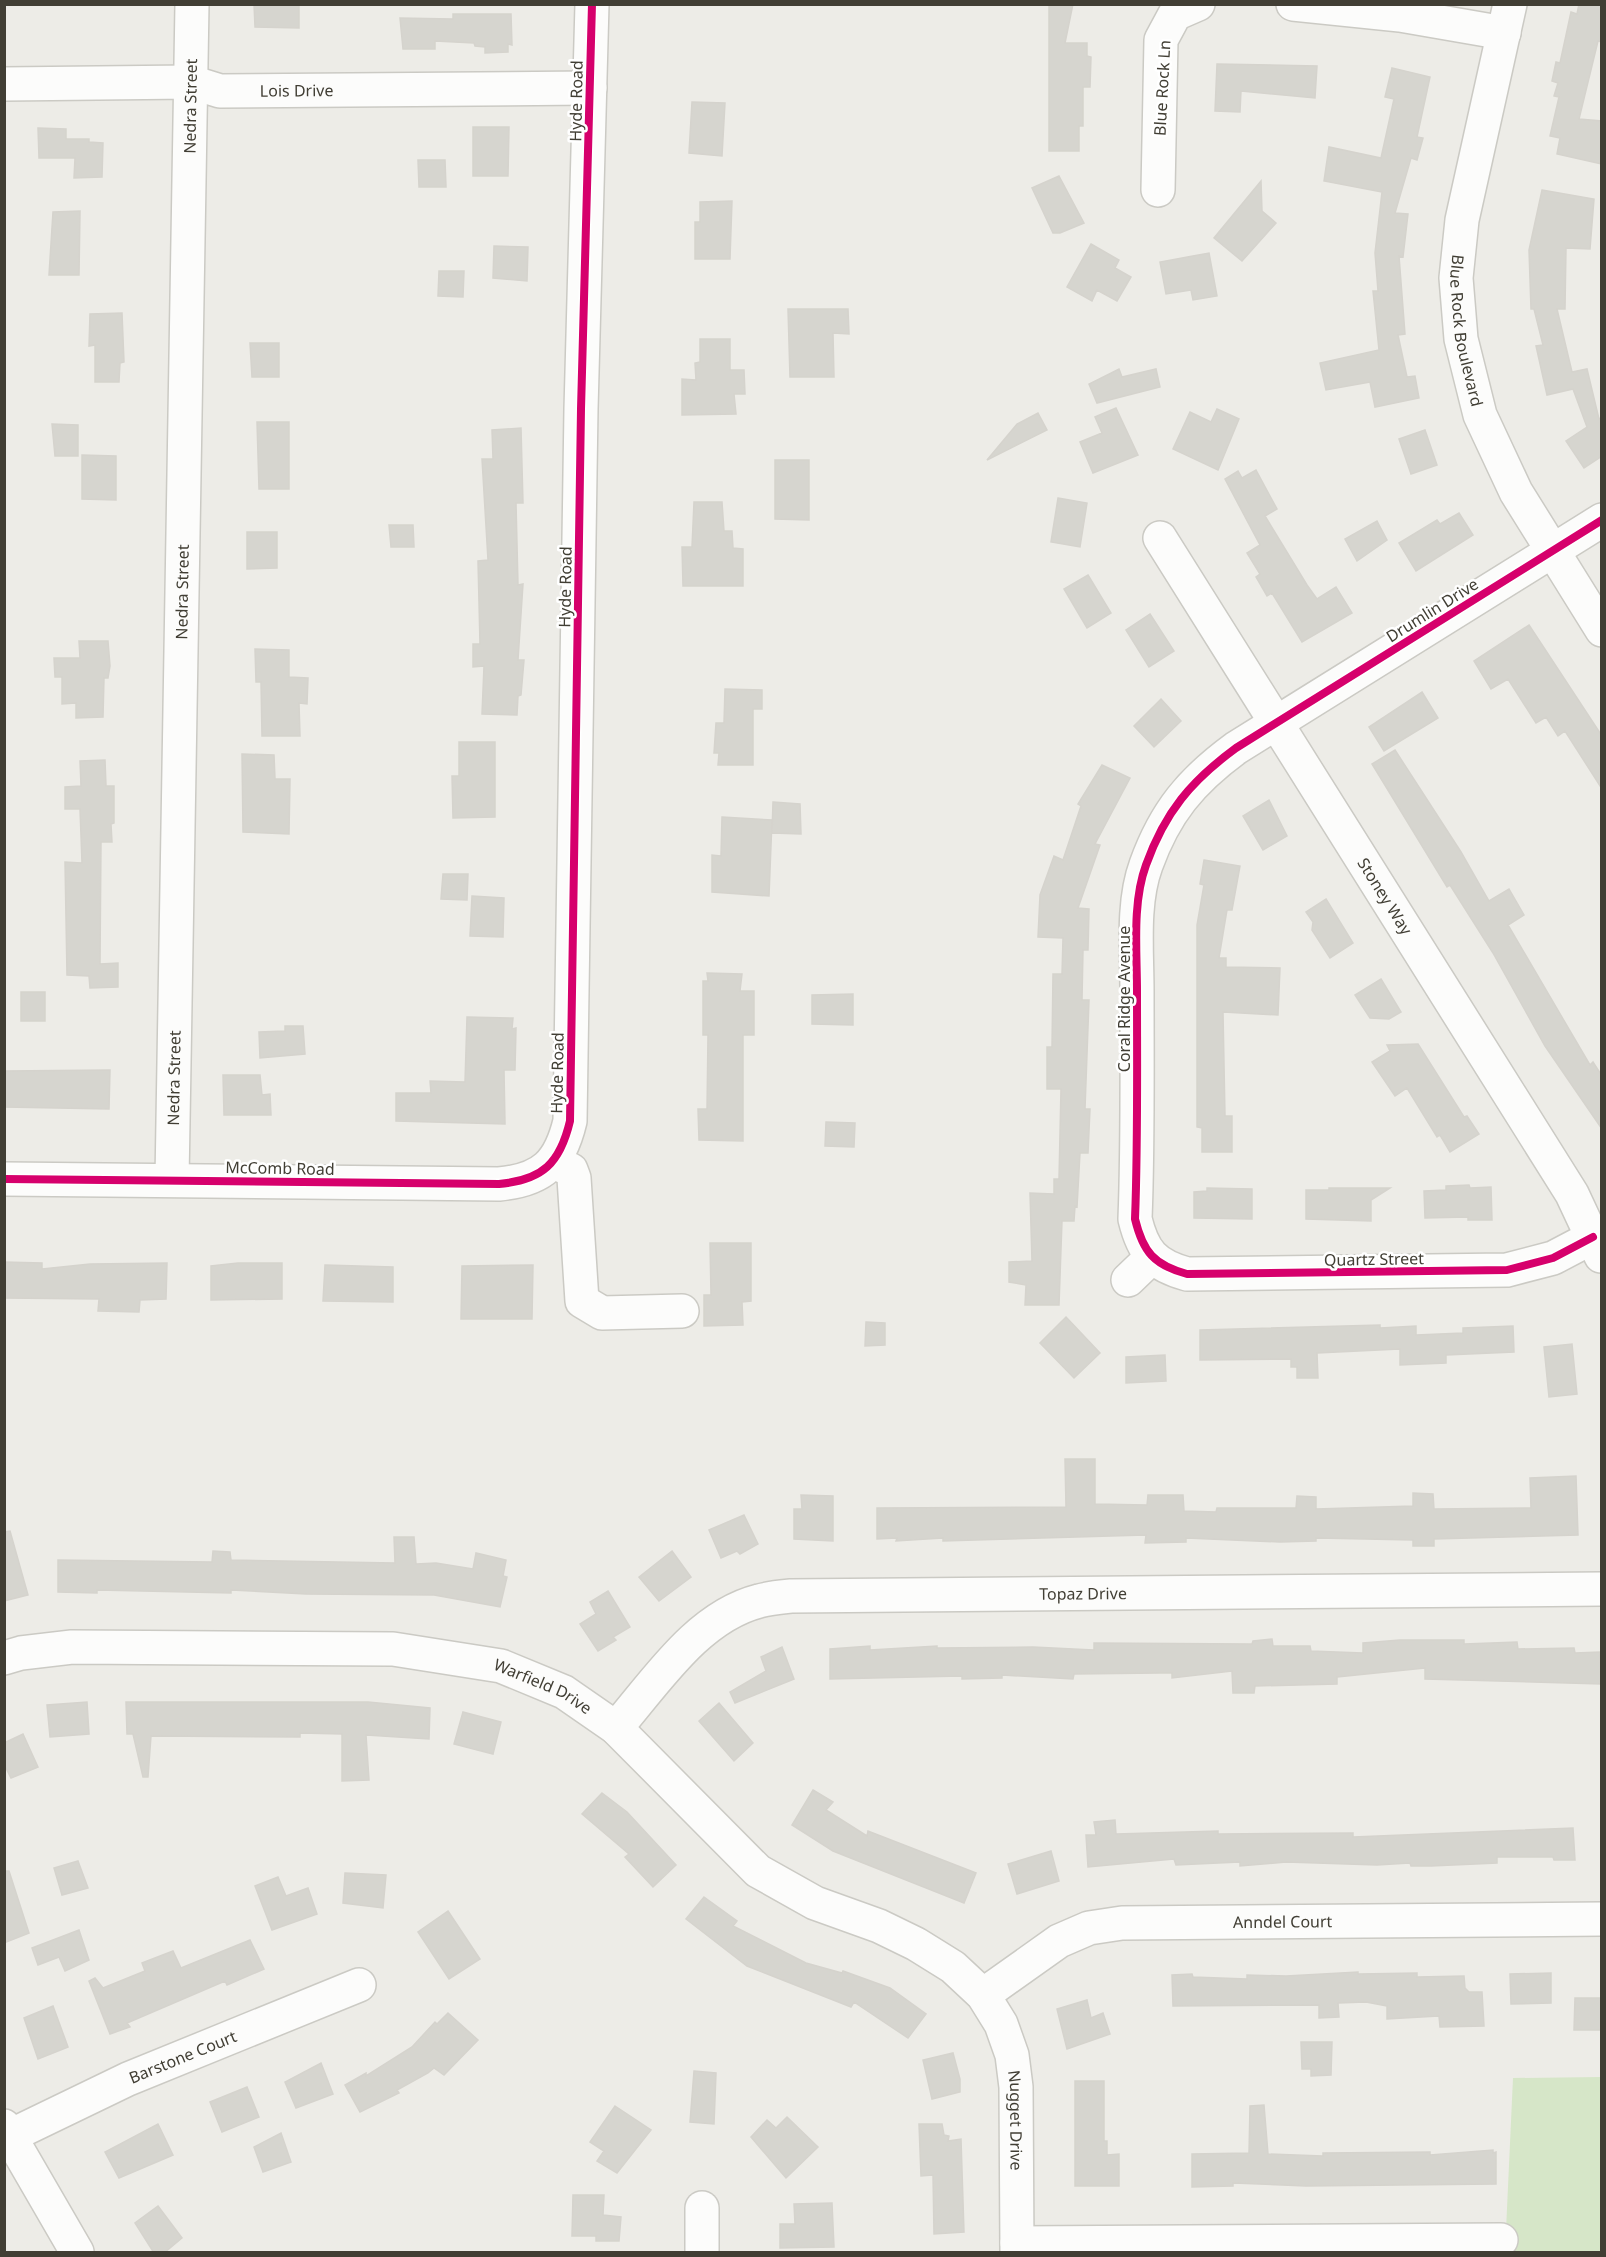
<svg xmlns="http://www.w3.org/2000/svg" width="1606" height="2257" viewBox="0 0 1606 2257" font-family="'Noto Sans',sans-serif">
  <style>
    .green { fill: #d6e6c8 }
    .building { fill: #d6d5cf; stroke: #d5d3cd; stroke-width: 1.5 }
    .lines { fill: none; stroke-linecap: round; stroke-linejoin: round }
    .minor-casing { stroke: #cbcac4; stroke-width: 36 }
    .minor { stroke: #fcfcfb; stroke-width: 33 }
    .cycleway-casing { stroke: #fff; stroke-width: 11 }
    .cycleway { stroke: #d6006c; stroke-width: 8 }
    .labels { text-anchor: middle; stroke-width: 5; stroke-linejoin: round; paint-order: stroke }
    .street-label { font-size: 16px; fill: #413e34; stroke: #fff }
  </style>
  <rect width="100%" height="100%" fill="#edece7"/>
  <!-- green -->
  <path class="green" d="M1601 2077V2252H1505L1513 2078Z"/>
  <!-- building -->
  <path class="building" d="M254 4H299V28L255 27Z
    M1049 4H1073L1065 43H1087V56L1091 57 1090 87H1083V126H1079V151H1049Z
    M1579 4H1602V42L1598 41 1579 119 1602 121V164L1557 154 1560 138 1550 136 1559 97 1554 96 1558 83 1552 81 1556 62 1560 63 1571 12 1577 14Z
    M453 14H511L512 45 508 44V52L485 53V47L475 46 474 43 435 41V49H403L400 18 453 19Z
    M1217 64 1317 66 1315 98 1241 91 1240 112 1215 111Z
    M1392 68 1430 77 1417 137 1423 138 1417 160 1411 158 1395 213 1408 214 1403 257 1399 256 1405 334 1398 335 1407 377 1415 376 1419 398 1375 407 1370 382 1326 390 1320 363 1379 350 1373 291H1378L1375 253 1382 192 1324 181 1329 147 1381 158 1394 99 1385 97Z
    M692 102 725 103 722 156 689 153Z
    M473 127H509L508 176H473Z
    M38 128 66 129V139H89V142L103 143 102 177 74 178 75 158H39Z
    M418 160H445L446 187H419Z
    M1059 176 1084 223 1060 233H1053L1032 188Z
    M1261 181 1262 211 1276 223 1242 261 1214 238Z
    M1542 190 1594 199 1590 249 1566 248 1565 309H1557L1572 372 1587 369 1599 419 1602 417V456L1584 468 1566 441 1587 427 1573 389 1547 395 1536 346 1543 345 1534 309H1531L1529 250Z
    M732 201 730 259H695V222H700V202Z
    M80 211 79 275H49L53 212Z
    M1091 244 1119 260 1115 268 1131 277 1117 301 1097 290 1092 301 1067 287Z
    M494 246 528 247 527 281 493 278Z
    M1209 253 1217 296 1193 300 1191 290 1166 294 1160 262Z
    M439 271H464L463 297 438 296Z
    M788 309H848L849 334 833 333 834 377H790Z
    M122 313 124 362 120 363 119 382H95V345L89 346 90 314Z
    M700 339H730V370H744L745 394H734L736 414 682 415V379L696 380 695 363 700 362Z
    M250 343H279V377H252Z
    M1119 369 1122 377 1156 369 1160 387 1097 403 1089 384Z
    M1116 408 1138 455 1093 473 1080 442 1102 433 1095 417Z
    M1217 409 1239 419 1218 470 1173 449 1190 412 1211 422Z
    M1038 413 1047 430 987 460 1017 424Z
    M257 422H289V489H259Z
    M52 424 78 425V456H55Z
    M521 428 523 503H516L518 585 523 584 518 660H524L521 695 518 696 517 715 482 714 484 666 473 667V644H480L478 561 488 560 482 459H493L492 430Z
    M1425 430 1437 465 1411 474 1399 439Z
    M82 455 116 456V500L82 499Z
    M775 460H809V520L775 519Z
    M1256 470 1277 509 1265 516 1307 585 1317 599 1336 587 1352 613 1302 642 1272 593 1267 596 1256 577 1260 574 1247 553 1260 545 1225 479 1238 471 1242 478Z
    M1058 498 1087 503 1080 547 1051 542Z
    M694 502H722L724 531H732L733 548 743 549V586H683L682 547H692Z
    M1459 513 1473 535 1416 571 1399 543 1437 520 1440 524Z
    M1377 521 1387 540 1357 561 1345 539Z
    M389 525H413L414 547H391Z
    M247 532H277V568L247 569Z
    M1088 575 1111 613 1087 628 1064 589Z
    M1150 614 1174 651 1149 667 1126 630Z
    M1529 625 1602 736V789L1565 731 1558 736 1546 717 1536 723 1508 679 1491 689 1474 661Z
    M79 641H108L110 666 108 678H104L103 717 76 718V703L62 704V677H55L54 658H80Z
    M255 649 289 650V677L308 678 307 704 299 703 300 736H262L261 682H256Z
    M725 689 762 690V709H753V765H718L719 753H714L716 723H724Z
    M1422 692 1438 718 1384 751 1369 727Z
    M1161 699 1181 721 1154 747 1134 726Z
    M459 742H495V817L453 818 452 776H459Z
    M1395 750 1461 852 1489 901 1509 889 1524 915 1508 925 1590 1065 1593 1062 1602 1076V1129L1545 1046 1493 953 1450 885 1447 887 1372 764Z
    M242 754 274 755 275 779H290L289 834 243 832Z
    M105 760 106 786H114V823L111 824 112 842H101L100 964 118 963V987L90 988 89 976 67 975 65 862 82 863 80 809H65V787L81 786 80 761Z
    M1102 765 1130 778 1095 844 1100 845 1078 908 1089 909 1088 950H1083L1082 1000H1089L1085 1109H1090L1088 1153H1080L1077 1207 1075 1206 1074 1221H1062L1059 1305H1025L1026 1285 1009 1282V1262L1032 1261 1030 1193 1054 1194V1179H1059L1061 1089H1047V1047H1052L1053 974H1062L1063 938 1038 937 1040 895 1054 856 1063 860 1081 806 1078 804Z
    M1269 800 1287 836 1263 850 1243 816Z
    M773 802 800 804 801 834 772 833Z
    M722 817 772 820 769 896 712 892V855L721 856Z
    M1204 860 1240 866 1232 910H1227L1219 958H1226V967L1280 968 1278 1015 1223 1012 1225 1116H1232V1152H1202V1128L1197 1127V925L1204 885 1200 884Z
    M443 874H468L467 900 441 899Z
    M472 896 504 898 503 937 470 936Z
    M1326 899 1353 943 1330 958 1312 930 1313 922 1306 912Z
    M707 973 742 974 740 991H754V1035H743V1141L699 1140 698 1109H707L708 1035H703V981H708Z
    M1381 979 1401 1012 1389 1019 1370 1018 1355 995Z
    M21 992H45V1021H21Z
    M853 994V1025L812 1024V995Z
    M467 1017 513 1018 512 1029 516 1028 515 1070H504L505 1124 396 1121V1093H431L430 1081 465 1082Z
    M285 1026H303L305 1054 260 1058 259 1032 285 1031Z
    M1418 1044 1464 1117 1467 1116 1479 1134 1450 1152 1440 1135 1437 1137 1407 1088 1395 1096 1372 1062 1390 1051 1387 1045Z
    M110 1070 109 1109 4 1107V1071Z
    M223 1075H260L262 1095 270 1094 271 1115H224Z
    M826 1122 855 1123 854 1147 825 1146Z
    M1469 1185 1470 1188 1491 1187 1492 1220H1468V1217L1425 1218 1424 1191 1446 1190V1186Z
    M1207 1188 1252 1189V1219L1194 1218V1192L1207 1191Z
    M1329 1188H1390L1371 1200V1221L1306 1219V1190H1329Z
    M710 1243H751V1301L742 1302 743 1325 704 1326V1295H711Z
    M4 1262 42 1263V1269L90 1264 167 1263 166 1299 140 1300 139 1312 98 1311 99 1299 4 1298Z
    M238 1263H282V1299L211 1300V1266Z
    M325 1265 393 1267V1302L323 1301Z
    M533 1265 532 1319H461L462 1266Z
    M1066 1317 1100 1353 1074 1378 1040 1343Z
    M866 1322 885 1323V1345L865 1346Z
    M1380 1325V1328L1416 1326V1335L1463 1333V1328L1513 1326 1514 1352 1446 1355V1363L1400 1365V1349L1317 1353 1318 1378H1297V1367H1291V1359L1200 1360V1330Z
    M1572 1344 1577 1394 1549 1397 1544 1347Z
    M1165 1355 1166 1381 1126 1383V1357Z
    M1065 1459H1095V1504L1147 1505 1148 1495H1183L1184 1511 1216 1512 1217 1508H1296L1297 1496 1316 1497V1509L1413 1506V1493L1433 1494 1434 1509 1531 1508 1530 1478 1576 1476 1578 1535 1434 1539V1546H1413V1540L1316 1538V1541L1280 1542 1186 1538V1542L1145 1543 1146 1535 943 1541V1538L896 1541 897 1538 877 1539V1508L1066 1507Z
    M801 1495 833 1496V1541L794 1539V1509H802Z
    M744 1515 758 1544 740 1554 737 1551 721 1558 709 1530Z
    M10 1531 28 1595 4 1601V1532Z
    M394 1537H414L416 1564 436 1563 473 1569 476 1553 506 1560 503 1576 507 1577 500 1607 434 1595 306 1594 231 1590V1593L97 1590V1593L58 1592V1560L212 1562 213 1551 230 1552 231 1560 395 1563Z
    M672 1551 691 1577 659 1601 639 1577Z
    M608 1591 630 1627 613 1637 616 1640 598 1651 580 1624 596 1614 590 1602Z
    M1272 1639 1273 1646H1310L1311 1651 1363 1653V1643L1400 1640H1464V1644L1517 1642 1518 1649 1574 1648 1575 1653 1600 1652 1601 1684 1425 1679V1668L1337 1677V1684L1255 1686 1254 1693H1233L1232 1671 1172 1678V1673H1160L1074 1674 1073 1679 1002 1675V1678L962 1679V1676L830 1679V1649L870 1646V1650L937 1646V1648L1033 1647 1094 1650V1643L1252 1644 1253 1641Z
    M782 1647 794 1679 735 1703 730 1692 766 1671 761 1657Z
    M87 1702 89 1734 50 1737 47 1705Z
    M126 1702H368L430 1708 429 1739 366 1735 369 1780 342 1781V1734L300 1733V1737L151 1736 148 1777H143L133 1734H127Z
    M719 1703 753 1743 734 1761 699 1721Z
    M463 1712 501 1722 493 1754 454 1744Z
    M23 1734 38 1767 11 1778 4 1764V1743Z
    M813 1790 833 1802 826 1810 867 1836 868 1831 976 1873 964 1903 833 1851 792 1825Z
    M602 1793 627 1812 676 1865 653 1887 625 1857 629 1854 582 1814Z
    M1115 1820 1116 1834 1218 1831V1834L1353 1833V1837L1573 1828 1575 1860H1554L1553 1857H1497V1863L1431 1866H1411L1410 1863 1377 1865 1286 1862 1240 1866V1862L1176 1865 1174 1859 1088 1867 1086 1835H1096L1094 1822Z
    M1051 1851 1059 1881 1017 1894 1008 1864Z
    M78 1861 88 1888 62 1895 54 1868Z
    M4 1871H9L29 1933 4 1943Z
    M345 1873 386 1875 383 1908 343 1903Z
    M278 1877 286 1896 308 1888 317 1914 272 1930 255 1886Z
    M704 1897 737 1921 733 1926 806 1963 842 1973 843 1971 890 1988 926 2014 908 2038 854 2002 851 2007 747 1966 686 1919Z
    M448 1911 480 1959 449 1979 418 1932Z
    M79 1930 89 1960 65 1971 59 1957 38 1965 32 1948Z
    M250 1940 264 1969 227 1985 225 1981 127 2023 130 2027 110 2034 89 1981 95 1978 103 1988 145 1971 142 1963 173 1951 181 1968Z
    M1358 1972V1974L1417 1973V1977L1464 1976 1465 1988 1469 1992H1482L1484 2026 1440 2027 1439 2016 1387 2019V2006L1366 2002 1338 2003 1339 2017 1319 2018V2005L1173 2006 1172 1975 1192 1974 1193 1977 1247 1979V1975L1286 1976Z
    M1551 1973V2003L1511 2004 1510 1974Z
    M1575 1998H1602V2030H1574Z
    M1087 2000 1091 2018 1103 2013 1110 2034 1067 2049 1057 2009Z
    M53 2006 68 2047 38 2059 24 2018Z
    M448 2013 478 2040 444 2075 434 2068 428 2073 397 2090 399 2093 360 2112 345 2085 366 2073V2076L412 2047 435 2022 437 2024Z
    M1301 2042H1332L1331 2075 1311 2076V2069H1302Z
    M953 2053 960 2079V2092L932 2099 923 2060Z
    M321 2063 333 2094 296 2108 285 2082Z
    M694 2071 716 2073 714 2124 690 2122Z
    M1075 2081H1104V2141H1107V2155L1119 2154V2186H1075Z
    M247 2087 259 2117 222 2132 210 2102Z
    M1264 2105 1268 2154 1323 2156V2153L1430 2152V2155L1493 2150V2153L1496 2152V2184L1306 2186 1233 2183V2186L1192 2187V2154L1249 2153 1250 2106Z
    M615 2106 651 2130 617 2173 597 2161 604 2151 590 2142Z
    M787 2117 818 2147 786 2178 751 2137 767 2120 776 2128Z
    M158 2124 173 2155 119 2178 105 2152Z
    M919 2124H942L944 2135 949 2136 948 2141 961 2139 964 2232 934 2234 933 2175 921 2176Z
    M281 2133 291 2162 263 2172 254 2147Z
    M573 2195H604L603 2215 621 2217 619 2241H596V2236H572Z
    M832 2203 834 2247 780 2248V2224H795L794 2204Z
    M158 2206 182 2238 164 2253H154L135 2223Z"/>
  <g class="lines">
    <!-- minor casing -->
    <g class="minor-casing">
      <g id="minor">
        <path d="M1293 4 1400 15 1504 33"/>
        <path id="s1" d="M1510 4 1462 220 1456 278 1461 339 1480 415 1516 492 1602 630"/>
        <path id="s2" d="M4 84 191 82 220 91 590 88"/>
        <path d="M1158 190 1161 40 1175 14 1198 4"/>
        <path id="s3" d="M1160 538 1572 1194 1601 1256"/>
        <path d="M554 1162 571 1170 574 1178 582 1301 602 1313 682 1311"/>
        <path d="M4 1179 499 1184C543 1180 560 1163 570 1121L581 409 592 4"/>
        <path id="s4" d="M172 1180 192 4"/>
        <path d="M1593 1237 1553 1258 1507 1270 1187 1274C1154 1265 1143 1252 1135 1219 1138 1143 1137 1067 1137 991 1137 951 1132 903 1146 865 1165 812 1191 781 1236 748L1602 520"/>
        <path d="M1128 1280 1152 1257"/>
        <path id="s5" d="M4 1658 21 1653 72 1647 393 1649 501 1666 564 1692 616 1728 758 1871 815 1903 879 1926 916 1944 953 1967 983 1995 1001 2024 1012 2055 1016 2087 1017 2252"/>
        <path id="s6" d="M616 1728C656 1682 697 1617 759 1601 769 1598 781 1597 791 1596L1602 1589"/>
        <path id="s7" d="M983 1995 1059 1941 1089 1928 1122 1923 1602 1919"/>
        <path d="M4 2126 77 2252"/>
        <path id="s8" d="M10 2136 128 2079 359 1985"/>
        <path d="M1017 2243 1501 2240"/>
        <path d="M702 2252V2208"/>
      </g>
    </g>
    <!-- minor -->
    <use href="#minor" class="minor"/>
    <!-- cycleway casing -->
    <g class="cycleway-casing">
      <path id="cycleway" d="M4 1179 499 1184C543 1180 560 1163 570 1121L581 409 592 4
        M1593 1237 1553 1258 1507 1270 1187 1274C1154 1265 1143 1252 1135 1219 1138 1143 1137 1067 1137 991 1137 951 1132 903 1146 865 1165 812 1191 781 1236 748L1602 520"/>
    </g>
    <!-- cycleway -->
    <use href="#cycleway" class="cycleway"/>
  </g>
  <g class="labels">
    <!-- street labels -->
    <g class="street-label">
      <text transform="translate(1162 88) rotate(-87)" y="6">Blue Rock Ln</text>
      <text dy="6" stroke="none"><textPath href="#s2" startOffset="294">Lois Drive</textPath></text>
      <text transform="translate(576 101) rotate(-89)" y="6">Hyde Road</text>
      <text dy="6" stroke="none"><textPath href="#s4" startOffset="1074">Nedra Street</textPath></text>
      <text dy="6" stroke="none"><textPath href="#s1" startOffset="333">Blue Rock Boulevard</textPath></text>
      <text transform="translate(565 587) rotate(-89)" y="6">Hyde Road</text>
      <text dy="6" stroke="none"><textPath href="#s4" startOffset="588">Nedra Street</textPath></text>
      <text transform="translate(1432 610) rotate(-32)" y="6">Drumlin Drive</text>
      <text dy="6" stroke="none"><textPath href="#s3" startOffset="423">Stoney Way</textPath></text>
      <text transform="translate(1124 999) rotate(-90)" y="6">Coral Ridge Avenue</text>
      <text transform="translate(557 1073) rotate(-89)" y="6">Hyde Road</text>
      <text dy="6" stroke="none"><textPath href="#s4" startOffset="102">Nedra Street</textPath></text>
      <text transform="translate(280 1168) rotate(1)" y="6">McComb Road</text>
      <text transform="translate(1374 1259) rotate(-1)" y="6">Quartz Street</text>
      <text dy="6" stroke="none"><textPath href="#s6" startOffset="519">Topaz Drive</textPath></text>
      <text dy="6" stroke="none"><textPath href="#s5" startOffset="546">Warfield Drive</textPath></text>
      <text dy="6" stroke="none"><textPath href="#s7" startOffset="320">Anndel Court</textPath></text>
      <text dy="6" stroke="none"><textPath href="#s8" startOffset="190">Barstone Court</textPath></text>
      <text dy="6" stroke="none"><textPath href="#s5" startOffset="1224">Nugget Drive</textPath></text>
    </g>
  </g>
  <!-- border -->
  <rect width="1606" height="2257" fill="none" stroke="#413e34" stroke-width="12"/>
</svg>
